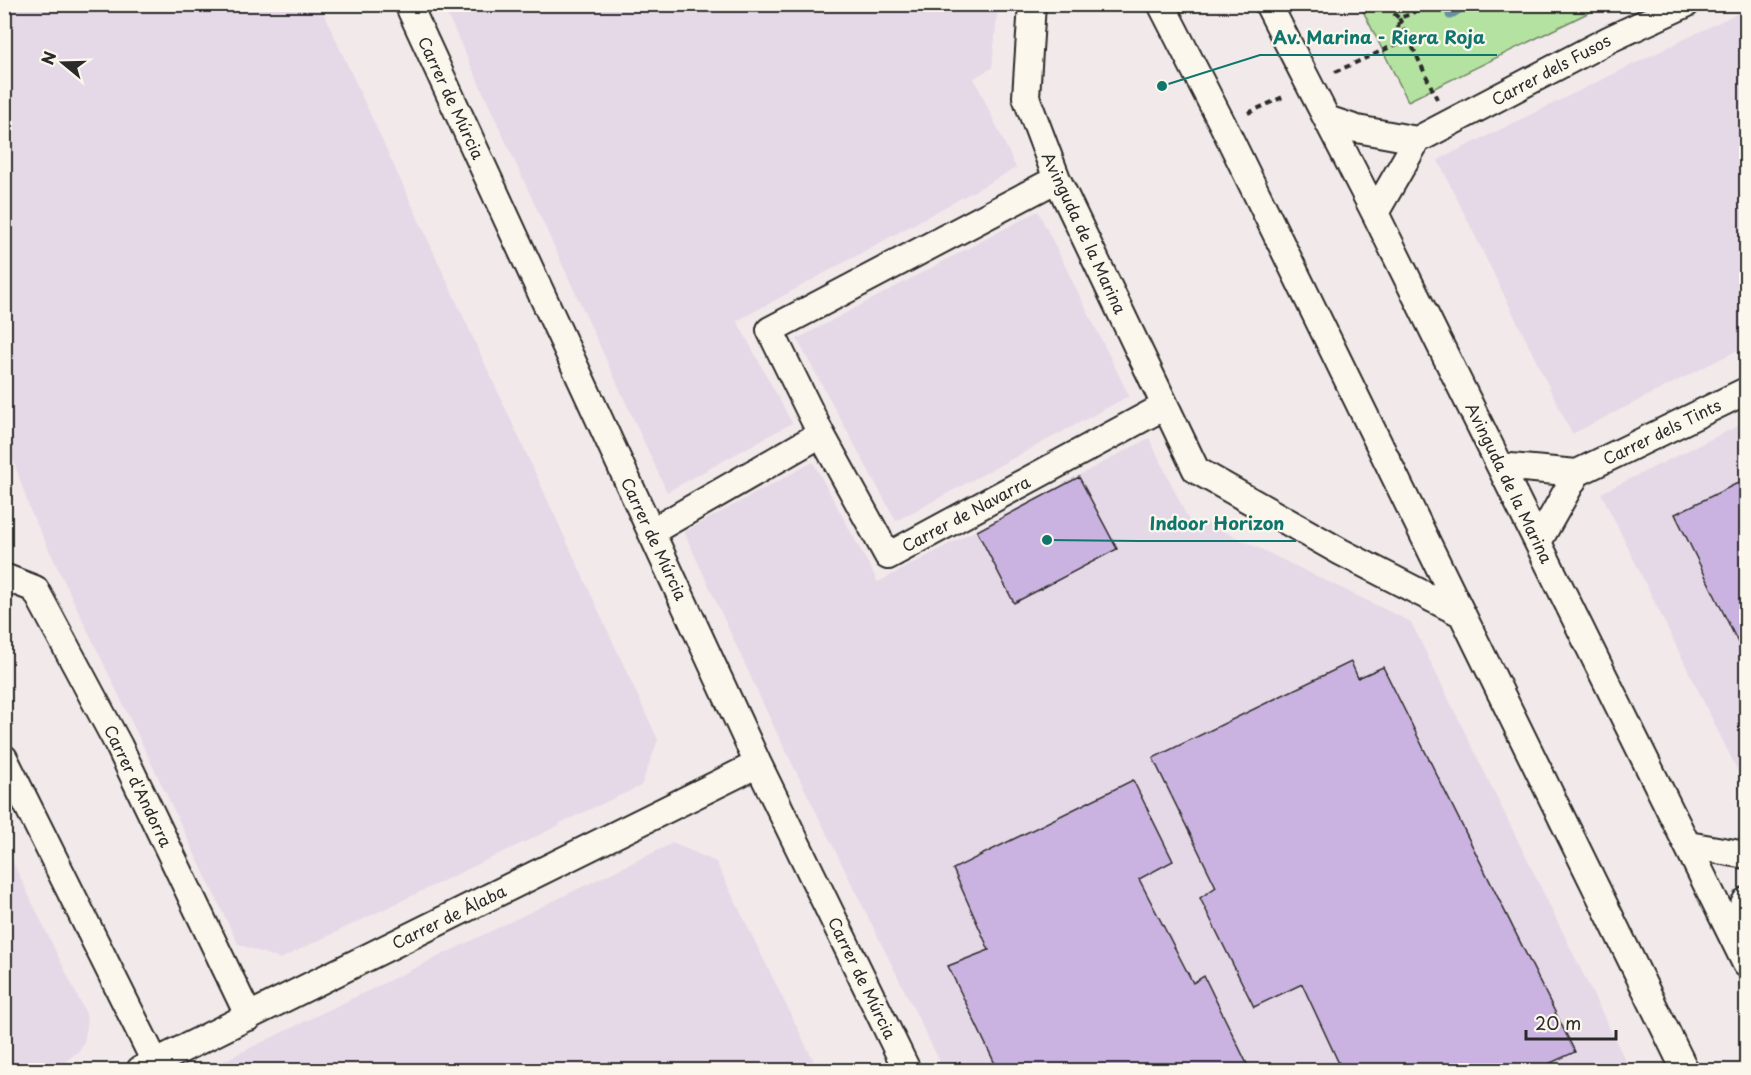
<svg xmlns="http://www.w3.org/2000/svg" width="1751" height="1075" viewBox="0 0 1751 1075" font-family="'Playpen Sans',sans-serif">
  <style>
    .built { fill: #e6d9e7 }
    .green { fill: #b4e2a0; stroke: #708666; stroke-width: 1.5 }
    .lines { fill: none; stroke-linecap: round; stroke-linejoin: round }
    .stream { stroke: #6890a2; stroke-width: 9 }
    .building { fill: #cbb3e1; stroke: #2b2b2b; stroke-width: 1.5 }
    .minor-casing { stroke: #2b2b2b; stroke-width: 30 }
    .path { stroke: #2b2b2b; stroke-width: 4; stroke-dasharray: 6 4.5; stroke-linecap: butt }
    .minor { stroke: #fbf7ec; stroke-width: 26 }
    .labels { text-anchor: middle; stroke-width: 4.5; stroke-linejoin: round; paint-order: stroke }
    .street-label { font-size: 16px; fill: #2b2b2b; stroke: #fbf7ec }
    .leader { fill: none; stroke: #0f766e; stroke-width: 2 }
    .callout-dot { fill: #0f766e; stroke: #fbf7ec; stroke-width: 2 }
    .callout-label { font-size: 18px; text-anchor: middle; font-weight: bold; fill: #0f766e; stroke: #fbf7ec; stroke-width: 4.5; stroke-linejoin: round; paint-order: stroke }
  </style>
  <rect width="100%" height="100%" fill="#f1e9ea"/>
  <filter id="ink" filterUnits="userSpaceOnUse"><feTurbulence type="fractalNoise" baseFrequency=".0167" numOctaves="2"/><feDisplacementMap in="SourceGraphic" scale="12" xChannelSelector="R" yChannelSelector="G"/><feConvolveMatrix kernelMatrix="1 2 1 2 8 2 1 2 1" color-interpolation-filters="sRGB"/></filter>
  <g filter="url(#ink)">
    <!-- built -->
    <path class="built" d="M4 5H320L658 740 641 786 560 823V825L280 959 238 944 30 510 5 435Z
      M443 5H998L992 68 974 78 1016 168 737 321 792 423 667 492Z
      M1746 9V346L1572 434 1438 160Z
      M1038 211 1129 396 896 521 797 339Z
      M1746 422V788L1601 493Z
      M1149 438 1193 529 1205 522 1411 622 1630 1070H944L771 721 684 532 813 462 878 582Z
      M673 843 716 862 818 1070H215L217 1064Z
      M4 844 86 1014 87 1025 84 1042 80 1050 65 1062 48 1070H5Z"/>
    <!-- green -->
    <path class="green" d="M1360 5H1604L1408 101Z"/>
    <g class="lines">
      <!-- stream -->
      <path class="stream" d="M1450 15 1467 4"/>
    </g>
    <!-- building -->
    <path class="building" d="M1079 477 1117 549 1014 603 977 531Z
      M1746 479V659L1675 514Z
      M1351 662 1358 678 1383 667 1575 1052 1535 1070H1342L1302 984 1254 1007 1200 898 1216 887 1153 758Z
      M1133 780 1173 861 1139 879 1193 983 1204 976 1250 1070H998L948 966 989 950 953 869Z"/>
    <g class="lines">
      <!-- minor casing -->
      <g class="minor-casing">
        <path id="minor" d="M408 4 758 764 907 1070
          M1032 4 1026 97 1057 179 1196 470 1341 552 1462 614
          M1161 4 1223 125 1685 1070
          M1268 4 1375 213 1746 964
          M1327 119 1357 129 1417 140
          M1057 179 770 330 821 434 888 556 1165 406
          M1375 213 1417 140 1610 39 1686 4
          M1500 466 1577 473 1746 391
          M651 532 821 434
          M1538 542 1577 473
          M4 577 35 589 119 746 249 1017
          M4 758 159 1070
          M1688 845 1746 855
          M1730 930 1746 901
          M140 1070 758 764"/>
      </g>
      <!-- path -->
      <path class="path" d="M1391 4 1392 12 1399 18 1411 14 1424 4
        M1596 4 1599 13
        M1335 72 1397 44 1399 18 1437 99
        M1248 113 1285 96"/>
      <!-- minor -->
      <use href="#minor" class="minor"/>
    </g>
  </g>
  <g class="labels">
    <!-- street labels -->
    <g class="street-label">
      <text transform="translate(1551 70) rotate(-28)" y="6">Carrer dels Fusos</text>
      <text transform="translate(451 98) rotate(65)" y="6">Carrer de Múrcia</text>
      <text transform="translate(1084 233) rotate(65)" y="6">Avinguda de la Marina</text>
      <text transform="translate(1662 432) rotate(-26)" y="6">Carrer dels Tints</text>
      <text transform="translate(1509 483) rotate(64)" y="6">Avinguda de la Marina</text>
      <text transform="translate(966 514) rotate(-28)" y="6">Carrer de Navarra</text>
      <text transform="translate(654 539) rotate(65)" y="6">Carrer de Múrcia</text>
      <text transform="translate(138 786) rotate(64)" y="6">Carrer d'Andorra</text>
      <text transform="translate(449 917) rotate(-26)" y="6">Carrer de Álaba</text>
      <text transform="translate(862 978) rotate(64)" y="6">Carrer de Múrcia</text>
    </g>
  </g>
  <!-- callouts -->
  <path class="leader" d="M1162 86L1260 55H1497M1047 540L1138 541H1296"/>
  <g class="callout-dot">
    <circle cx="1162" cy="86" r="6"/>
    <circle cx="1047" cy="540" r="6"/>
  </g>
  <g class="callout-label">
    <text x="1379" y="44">Av. Marina - Riera Roja</text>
    <text x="1217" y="530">Indoor Horizon</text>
  </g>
  <!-- margin -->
  <rect width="1751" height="1075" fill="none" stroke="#fbf7ec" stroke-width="24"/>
  <rect x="12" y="12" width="1727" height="1051" fill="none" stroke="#2b2b2b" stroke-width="2" filter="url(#ink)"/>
  <!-- north arrow -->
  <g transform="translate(63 63) rotate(289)" stroke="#fbf7ec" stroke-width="4.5" paint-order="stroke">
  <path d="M0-4.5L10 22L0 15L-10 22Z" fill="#2b2b2b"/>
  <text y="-9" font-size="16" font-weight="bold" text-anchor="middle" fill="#2b2b2b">N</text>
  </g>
  <!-- scale -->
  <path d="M1526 1030v9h90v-9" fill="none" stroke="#2b2b2b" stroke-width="3"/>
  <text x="1535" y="1030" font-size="18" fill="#2b2b2b" stroke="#fbf7ec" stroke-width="4.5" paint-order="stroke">20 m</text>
</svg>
